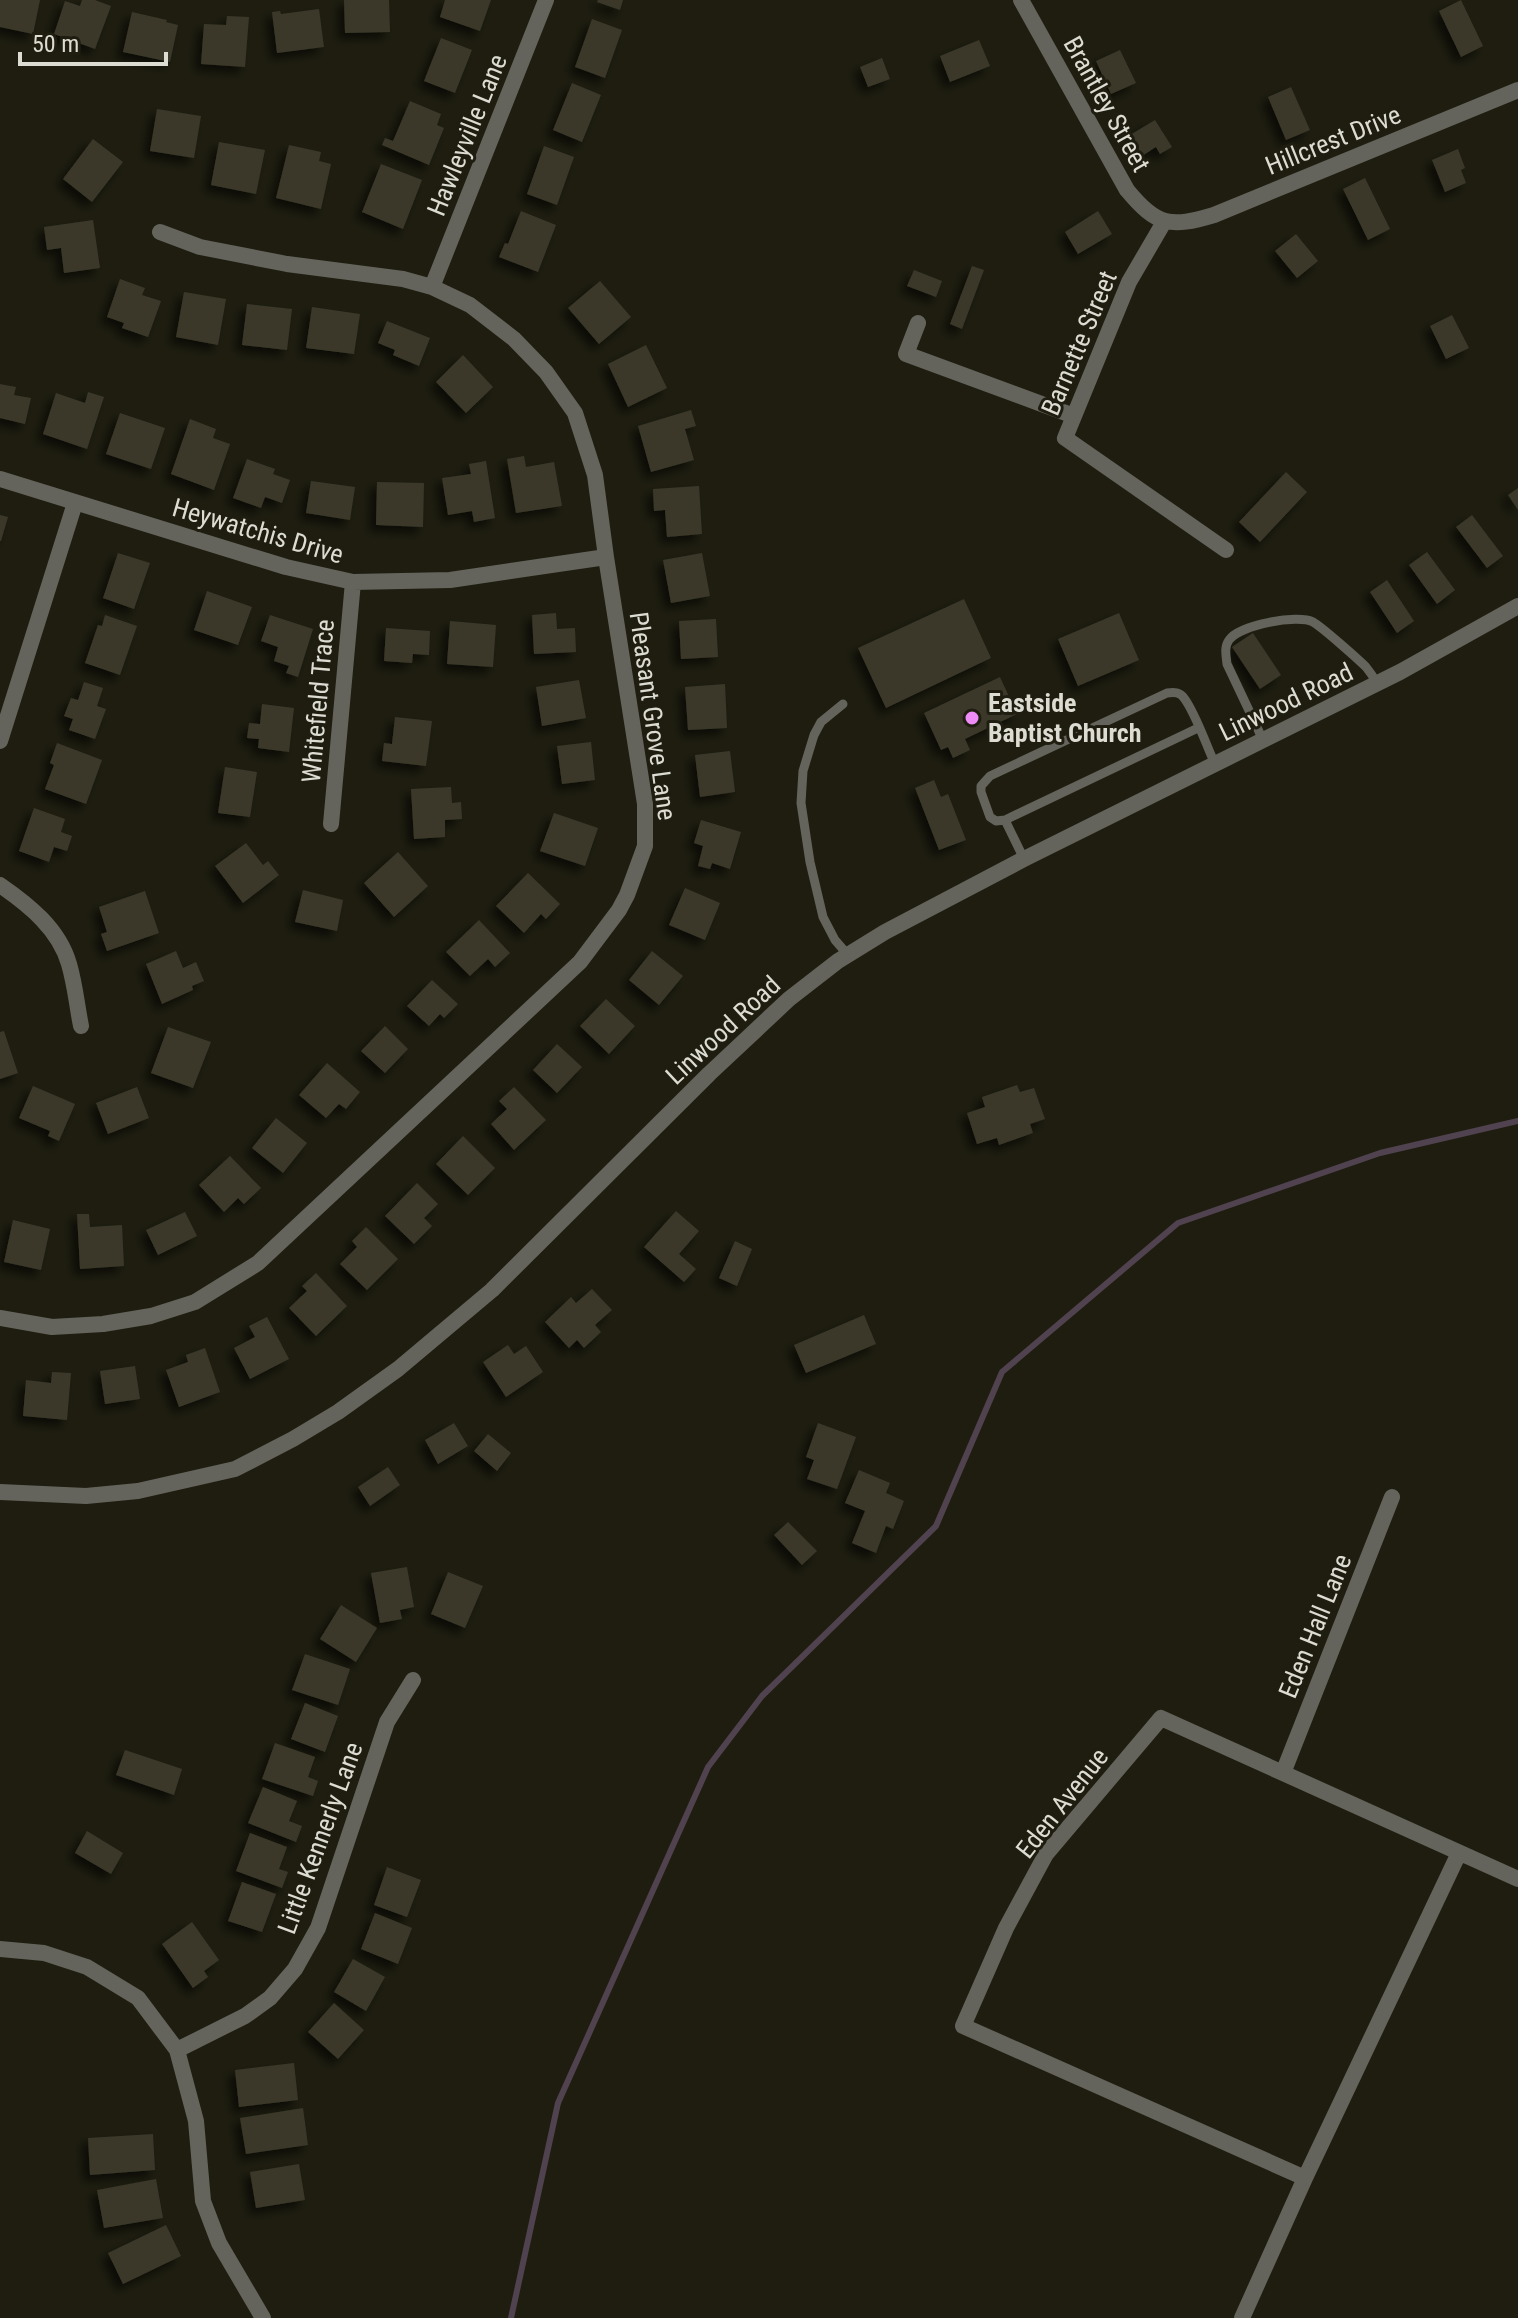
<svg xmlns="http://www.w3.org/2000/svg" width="1518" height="2318" viewBox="0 0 1518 2318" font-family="'Roboto Condensed',sans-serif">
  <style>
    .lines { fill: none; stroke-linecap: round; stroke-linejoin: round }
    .stream { stroke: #50424f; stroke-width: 6 }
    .building { fill: #3a392a; filter: url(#shadow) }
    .service { stroke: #64645d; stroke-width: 9 }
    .minor { stroke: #64645d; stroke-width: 16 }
    .tertiary { stroke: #64645d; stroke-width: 16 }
    .poi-dot { fill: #ef8bf6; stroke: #1e1d10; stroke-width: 3 }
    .labels { text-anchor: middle; stroke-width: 6; stroke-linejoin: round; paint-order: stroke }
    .street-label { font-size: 26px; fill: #dddcd3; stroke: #1e1d10 }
    .poi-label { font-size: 26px; font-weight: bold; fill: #dddcd3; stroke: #1e1d10; text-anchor: start }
  </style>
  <defs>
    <filter id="shadow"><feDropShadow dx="-6" dy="6" stdDeviation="4" flood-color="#0009"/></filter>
  </defs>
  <rect width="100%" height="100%" fill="#1e1d10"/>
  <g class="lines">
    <!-- stream -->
    <path class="stream" d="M511 2318 558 2103 708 1767 762 1696 936 1526 1002 1372 1178 1223 1380 1153 1518 1121"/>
  </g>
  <!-- building -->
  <path class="building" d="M0 0H40L33 34 0 27Z
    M82 0H95L111 6 95 49 54 34 65 1 80 6Z
    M344 0H389L390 32 345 33Z
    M445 0H491L480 31 440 17Z
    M598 0H623L620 10 597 2Z
    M1461 0 1483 46 1461 57 1439 11Z
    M319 9 324 47 277 53 272 12 280 11 281 14Z
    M132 12 167 20 166 22 178 25 170 62 123 52Z
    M227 16 249 17 245 67 201 64 204 24 226 25Z
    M592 19 622 30 605 78 575 67Z
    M441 38 472 50 455 93 424 81Z
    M979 40 990 66 950 82 940 56Z
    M1120 50 1136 83 1111 94 1096 61Z
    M882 58 890 79 868 87 860 67Z
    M572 83 601 95 582 142 553 130Z
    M1291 87 1310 130 1286 140 1268 97Z
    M410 101 441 114 437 125 444 128 429 165 382 145 385 138 393 141Z
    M157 109 201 116 194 158 150 151Z
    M1155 120 1172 147 1160 154 1156 147 1142 156 1130 135Z
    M93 139 123 162 92 202 63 179Z
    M219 142 265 150 256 194 211 185Z
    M289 145 321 152 319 161 331 164 321 209 276 198Z
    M544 146 574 157 557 205 527 194Z
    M1458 149 1465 168 1461 170 1466 183 1445 192 1432 160Z
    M381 164 422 180 403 229 362 212Z
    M1365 178 1390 229 1368 240 1343 189Z
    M521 211 556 225 538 272 499 257 505 243 508 244Z
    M1098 211 1112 234 1078 254 1065 232Z
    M93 220 100 268 64 273 61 248 47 250 44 227Z
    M1296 234 1318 261 1297 278 1275 251Z
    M972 266 984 270 962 329 950 324Z
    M914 270 942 281 936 297 907 286Z
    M120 279 145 288 142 295 161 301 148 337 122 328 124 323 107 317Z
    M600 281 631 317 599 344 568 308Z
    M184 292 226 299 218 345 176 337Z
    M247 304 292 309 287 350 242 345Z
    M312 307 360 314 354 354 306 348Z
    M1452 315 1469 348 1446 359 1430 326Z
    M387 321 430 338 419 366 393 355 395 350 378 343Z
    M646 345 667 388 628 407 608 364Z
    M463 355 493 387 466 413 436 382Z
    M0 384 16 387 14 395 31 398 25 424 0 418Z
    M88 392 104 397 87 449 43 434 56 393 85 403Z
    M691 410 696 426 685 429 694 460 651 472 638 426Z
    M120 413 165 428 151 469 106 454Z
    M190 419 216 429 213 438 230 444 214 490 171 474Z
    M524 456 526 467 554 462 562 506 516 513 507 459Z
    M247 459 275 469 273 474 290 480 282 503 265 497 261 508 233 498Z
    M486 461 495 518 474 522 472 511 448 515 442 478 471 474 469 464Z
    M1286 472 1307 492 1260 542 1239 522Z
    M311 481 355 487 350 520 306 513Z
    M377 482 424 483 423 527 376 525Z
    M699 486 702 534 667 537 665 510 654 511 653 489Z
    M1518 488V510L1508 495Z
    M0 515 8 517 1 541H0Z
    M1472 515 1503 556 1487 568 1456 527Z
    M1427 552 1455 590 1437 604 1409 565Z
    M118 553 150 563 134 609 103 598Z
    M702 553 710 596 671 603 663 560Z
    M1387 580 1414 621 1397 633 1370 592Z
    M207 591 252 607 238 645 194 630Z
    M964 599 991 658 886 708 858 648Z
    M556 613 557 629 575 628 576 652 534 654 532 615Z
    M1119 613 1139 660 1078 686 1058 639Z
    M105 615 137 626 120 675 85 663 98 625 102 626Z
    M270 615 313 629 298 677 286 673 289 666 274 661 278 647 261 641Z
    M716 619 718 657 681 659 679 621Z
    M450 621 496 625 493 667 447 664Z
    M386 628 430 631 429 655 413 654 412 663 384 661Z
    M1253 633 1281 675 1260 689 1232 647Z
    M1000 677 1017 714 965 739 970 750 953 758 948 747 941 750 924 713Z
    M579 680 586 718 542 726 536 687Z
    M84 682 103 688 97 706 106 709 95 739 69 730 73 719 64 716 71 698 78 700Z
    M725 684 727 728 688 730 685 687Z
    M262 704 294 708 289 752 258 748 259 739 247 738 249 723 260 724Z
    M395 717 432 721 426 766 382 761 384 743 392 744Z
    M591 742 595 780 562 784 557 746Z
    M57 743 102 760 86 804 45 789 54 765 50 763Z
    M730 751 735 792 700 797 695 755Z
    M225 767 257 772 250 817 218 813Z
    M934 780 941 797 948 794 966 840 939 850 915 788Z
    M451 787 452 803 461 802 462 819 445 820V837L414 839 411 789Z
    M34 808 65 819 61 832 72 836 67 851 54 847 49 862 19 851Z
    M554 813 598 828 585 866 540 851Z
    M701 820 741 832 730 869 712 863 710 869 698 866 703 846 694 843Z
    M246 843 263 865 268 861 279 875 243 903 215 866Z
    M398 852 428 886 394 917 364 883Z
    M528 873 560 904 546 919 541 914 524 933 496 906Z
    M685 888 720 903 705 940 669 925Z
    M303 890 343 900 337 931 295 922Z
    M145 891 159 933 107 951 101 934 107 932 99 907Z
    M479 920 510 953 495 967 488 959 470 976 446 952Z
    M176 951 183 968 196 962 204 981 192 986 193 990 162 1004 146 964Z
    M652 951 683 976 659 1005 629 980Z
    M432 980 458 1004 444 1018 440 1014 429 1026 407 1006Z
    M606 999 635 1026 609 1054 580 1026Z
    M385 1026 408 1049 385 1073 361 1051Z
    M168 1027 211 1042 193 1088 151 1073Z
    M4 1031 18 1073 0 1079V1032Z
    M557 1044 582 1067 557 1093 533 1070Z
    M327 1063 360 1092 346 1109 339 1104 326 1118 299 1095Z
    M1017 1085 1020 1092 1034 1088 1045 1119 1030 1124 1033 1133 999 1145 997 1138 977 1144 967 1113 985 1107 982 1097Z
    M33 1086 75 1104 59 1141 48 1136 50 1131 19 1118Z
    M137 1087 149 1118 108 1134 96 1103Z
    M514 1087 546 1120 514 1150 491 1124 507 1109 499 1101Z
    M276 1118 307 1143 283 1173 252 1148Z
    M463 1136 495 1168 468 1195 436 1164Z
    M230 1156 261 1188 244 1204 238 1198 224 1212 199 1185Z
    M417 1183 438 1204 424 1218 432 1226 414 1244 385 1216Z
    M676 1211 699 1231 679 1254 696 1269 684 1282 644 1247Z
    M185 1212 197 1236 158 1255 146 1230Z
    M77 1214H89L90 1227 122 1225 124 1266 80 1269Z
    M13 1220 50 1229 41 1270 4 1262Z
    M366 1227 398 1259 367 1290 340 1264 357 1247 352 1241Z
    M735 1241 752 1249 737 1286 719 1278Z
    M316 1273 347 1306 316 1336 289 1308 307 1291 302 1286Z
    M592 1289 612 1310 595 1325 601 1332 584 1348 577 1340 569 1348 545 1322 571 1297 576 1303Z
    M864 1315 876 1344 806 1373 794 1345Z
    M267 1317 289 1359 250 1379 234 1348 255 1337 249 1326Z
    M508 1345 514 1354 526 1346 543 1372 506 1397 483 1362Z
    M205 1348 220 1392 179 1407 166 1370 188 1362 186 1355Z
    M135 1366 140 1399 105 1404 100 1371Z
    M52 1372 71 1373 67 1420 23 1416 26 1380 51 1383Z
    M454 1423 468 1446 438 1464 425 1440Z
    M818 1423 856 1437 837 1489 807 1479 814 1460 806 1457Z
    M488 1434 511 1453 497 1471 474 1451Z
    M388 1467 400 1485 370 1506 358 1487Z
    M859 1470 890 1483 886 1493 904 1501 893 1529 886 1526 876 1553 852 1543 865 1511 845 1503Z
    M788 1522 817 1551 802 1565 774 1535Z
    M407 1567 414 1607 400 1610 402 1619 380 1623 371 1573Z
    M448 1572 483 1586 465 1628 431 1614Z
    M341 1605 377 1628 356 1662 320 1639Z
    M305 1654 350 1669 338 1705 292 1690Z
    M305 1703 338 1716 325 1752 291 1739Z
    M275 1743 315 1757 308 1777 318 1781 313 1796 262 1779Z
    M125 1750 182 1769 174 1795 116 1775Z
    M263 1787 297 1801 289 1821 302 1826 296 1842 248 1823Z
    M87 1831 123 1853 111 1874 75 1853Z
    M250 1833 287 1847 279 1869 288 1872 282 1888 236 1871Z
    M387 1867 421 1880 407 1917 374 1905Z
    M242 1882 276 1894 262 1932 228 1921Z
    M375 1913 412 1928 398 1964 361 1949Z
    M192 1922 219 1960 204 1971 208 1977 193 1988 162 1944Z
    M353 1959 385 1977 366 2011 334 1992Z
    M334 2003 364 2030 338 2059 308 2032Z
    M294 2063 298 2100 239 2107 235 2070Z
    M303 2108 308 2145 246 2154 240 2118Z
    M153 2134 155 2170 90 2175 88 2138Z
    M299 2164 305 2200 256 2208 250 2172Z
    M156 2179 163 2218 104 2228 97 2190Z
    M166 2225 181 2256 123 2284 108 2253Z"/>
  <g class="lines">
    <!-- service -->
    <path class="service" d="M843 704 821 722 814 735 803 771 801 803 810 862 823 917 835 940 848 955
      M1198 728 1005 820 996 821 990 817 981 792V786L990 776 1167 693C1174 692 1180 692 1184 698 1195 712 1207 747 1215 764
      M1263 740 1227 664C1226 655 1224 647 1229 640 1239 625 1298 614 1313 622 1322 627 1359 660 1366 667 1370 672 1374 678 1377 683
      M1005 820 1024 859"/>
    <!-- minor -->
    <path class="minor" d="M1021 0 1127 190C1157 226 1170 228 1214 215L1518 90
      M1164 222 1129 282 1065 438 1226 550
      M432 287 546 0
      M918 323 906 354 1074 416
      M0 479 286 567 353 582 450 580 606 557
      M0 741 75 503
      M331 824 353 582
      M0 885C29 905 59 929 69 964 75 984 77 1006 81 1026
      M0 1318 52 1327 103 1324 151 1316 195 1302 258 1263 580 962 619 910 627 895 645 846V804L606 557 595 475 575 413 546 372 514 339 470 305 432 287 403 279 287 264 200 247 160 232
      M1283 1773 1392 1497
      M0 1949 44 1953 87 1967 138 1998 177 2050 196 2121 203 2201 219 2243 263 2318
      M177 2050 245 2016 270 1998 295 1969 318 1928 387 1722 413 1680
      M1305 2178 963 2026 1006 1928 1046 1854 1161 1718 1518 1879
      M1242 2318 1305 2178 1459 1853"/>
    <!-- tertiary -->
    <path class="tertiary" d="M0 1492 86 1496 138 1491 235 1469 293 1439 338 1412 398 1369 492 1290 709 1074 789 999 838 961 885 932 1024 859 1400 672 1518 606"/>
  </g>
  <!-- markers -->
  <circle class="poi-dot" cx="972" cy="718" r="8"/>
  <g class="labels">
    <!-- street labels -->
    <g class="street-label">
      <text transform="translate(1107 104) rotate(61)" y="9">Brantley Street</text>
      <text transform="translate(467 135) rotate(-68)" y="9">Hawleyville Lane</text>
      <text transform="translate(1333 140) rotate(-22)" y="9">Hillcrest Drive</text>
      <text transform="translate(1079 343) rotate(-67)" y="9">Barnette Street</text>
      <text transform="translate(258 531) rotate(16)" y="9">Heywatchis Drive</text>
      <text transform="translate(318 701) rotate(-85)" y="9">Whitefield Trace</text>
      <text transform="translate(1286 702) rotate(-26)" y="9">Linwood Road</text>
      <text transform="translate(653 716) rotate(82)" y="9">Pleasant Grove Lane</text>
      <text transform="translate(723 1030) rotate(-43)" y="9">Linwood Road</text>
      <text transform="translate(1315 1626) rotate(-68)" y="9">Eden Hall Lane</text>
      <text transform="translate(1062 1803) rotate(-52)" y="9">Eden Avenue</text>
      <text transform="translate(320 1838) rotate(-70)" y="9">Little Kennerly Lane</text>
    </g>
    <!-- poi labels -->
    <g class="poi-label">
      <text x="988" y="712">Eastside<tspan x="988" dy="30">Baptist Church</tspan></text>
    </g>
  </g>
  <!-- scale -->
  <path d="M20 52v12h146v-12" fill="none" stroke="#dddcd3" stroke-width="4"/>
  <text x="32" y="52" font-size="24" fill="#dddcd3" stroke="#1e1d10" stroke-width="6" paint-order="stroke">50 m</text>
</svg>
